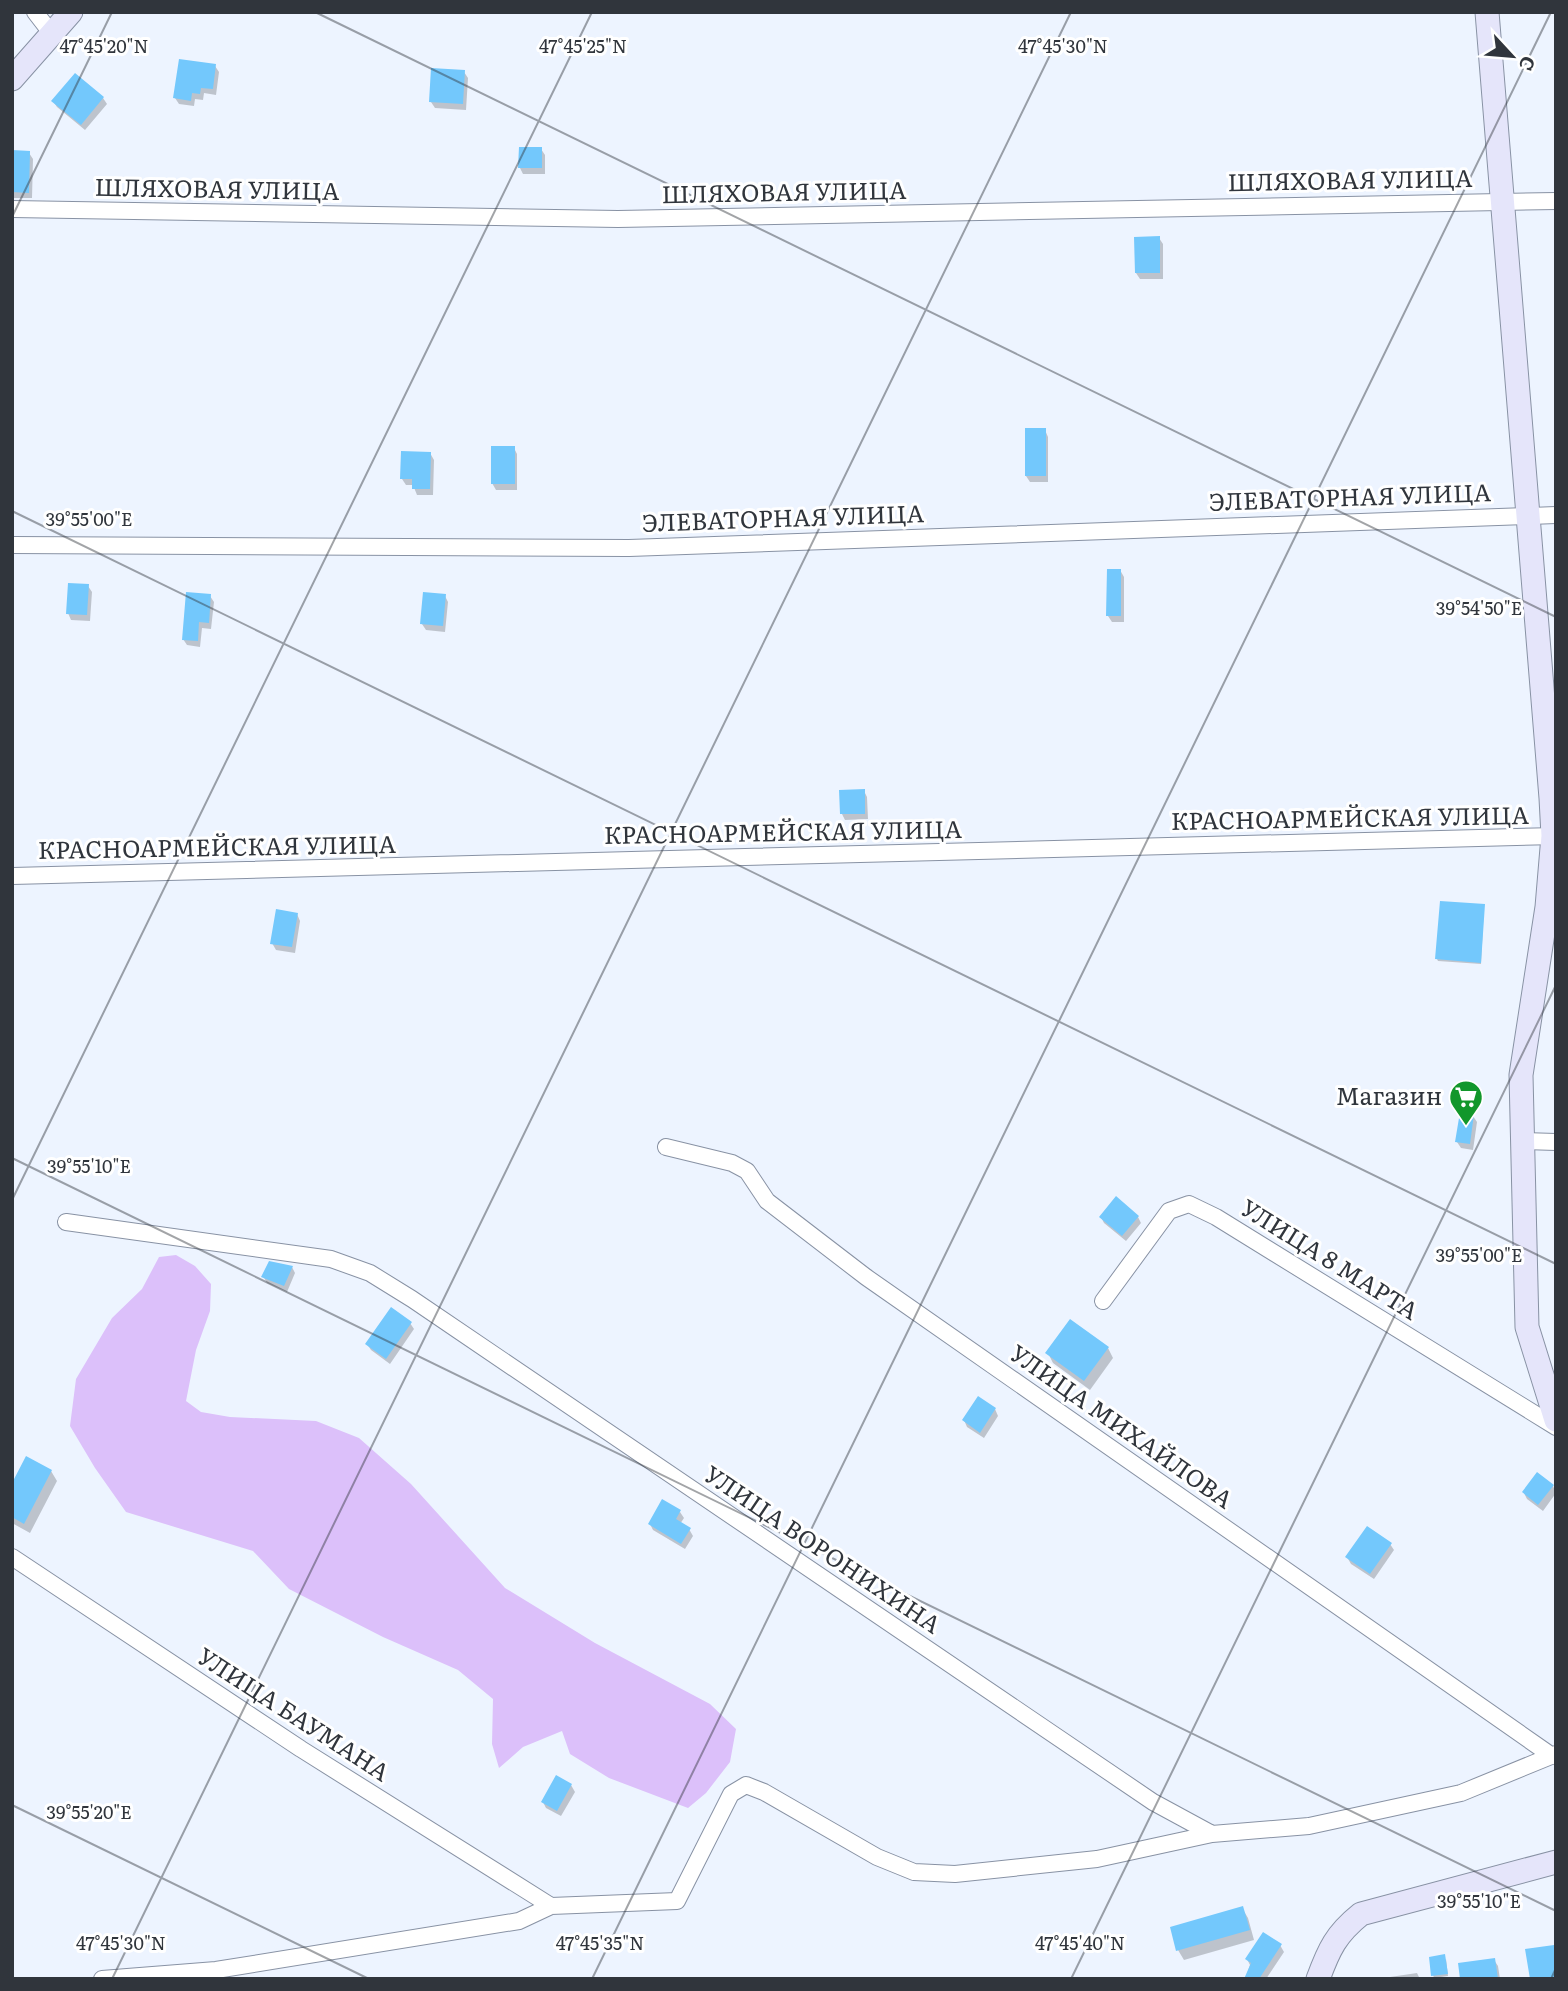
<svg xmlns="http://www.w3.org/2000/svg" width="1568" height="1991" viewBox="0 0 1568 1991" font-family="Literata,serif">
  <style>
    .green { fill: #dcc0fa }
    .shadow { fill: #0003 }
    .building { fill: #73c8fc }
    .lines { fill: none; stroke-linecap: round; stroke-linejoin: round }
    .street-casing { stroke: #8892a4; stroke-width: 18 }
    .secondary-casing { stroke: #8892a4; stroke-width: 25 }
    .street { stroke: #fff; stroke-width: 16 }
    .secondary { stroke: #e5e5fa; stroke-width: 23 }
    .ticks { fill: none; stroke: #30353c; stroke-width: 2; stroke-opacity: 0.45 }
    .labels { text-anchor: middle; stroke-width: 6; stroke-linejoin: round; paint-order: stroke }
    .street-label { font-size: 24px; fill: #30353c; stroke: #fff }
    .poi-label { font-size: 24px; fill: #30353c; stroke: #fff; text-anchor: end }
    .ticks-label { font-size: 18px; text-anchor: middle; fill: #30353c; stroke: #fff; stroke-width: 6; stroke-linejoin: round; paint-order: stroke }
  </style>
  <rect width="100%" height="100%" fill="#edf4ff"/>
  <!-- green -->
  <path class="green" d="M176 1255 195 1266 211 1284 210 1311 196 1350 186 1401 201 1412 230 1417 316 1421 359 1438 411 1484 505 1588 595 1643 710 1704 736 1729 730 1762 706 1793 688 1808 609 1778 570 1754 562 1731 523 1747 499 1768 492 1744 493 1699 458 1670 383 1637 289 1589 253 1551 126 1512 95 1468 70 1426 76 1379 112 1318 142 1289 159 1257Z"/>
  <!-- shadow -->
  <path class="shadow" d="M215 66 219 72 216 95 204 93 203 100 195 99 194 106 179 104 175 98Z
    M464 72 468 78 466 110 435 108 431 102Z
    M75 75 103 98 107 104 85 130 57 107 53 101Z
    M541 149 545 155V174H523L520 168Z
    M12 152 29 153 33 159 32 198H12Z
    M1159 238 1163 244V279H1140L1136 273Z
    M1045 430 1048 437V482H1030L1026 476Z
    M514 448 517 454V490H496L492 483Z
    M430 453 434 460 433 495H417L413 485H406L402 479Z
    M1120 570 1124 577V622H1112L1108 616Z
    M88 586 92 592 90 621 71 620 68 613Z
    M210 596 214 602 211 629 202 628 200 647 187 645 183 639Z
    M445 596 448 602 445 632 426 630 422 624Z
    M864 791 867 797 868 819 845 820 842 814Z
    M1484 906 1481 964 1438 961 1437 959Z
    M297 914 300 921 295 953 276 950 272 943Z
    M1473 1116 1477 1122 1473 1150 1461 1148 1457 1142Z
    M1101 1217H1138L1141 1223 1126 1241 1104 1223Z
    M292 1267 295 1273 287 1292 267 1283 263 1276Z
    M410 1323 414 1329 390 1364 371 1350 367 1344Z
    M1108 1348 1113 1358 1090 1390 1053 1363 1048 1353Z
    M995 1409 998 1416 984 1438 967 1427 964 1420Z
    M51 1471 57 1481 30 1533 12 1523V1487Z
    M1553 1486 1556 1493 1543 1511 1527 1499 1524 1493Z
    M680 1512 684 1518 680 1524 689 1529 693 1536 685 1549 653 1530 650 1524Z
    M1390 1544 1394 1550 1374 1579 1351 1564 1347 1557Z
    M571 1785 575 1792 561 1816 546 1808 543 1802Z
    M1242 1908 1248 1918 1254 1940 1184 1960 1178 1950Z
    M1280 1945 1284 1952 1266 1979H1245L1250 1965 1247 1959Z
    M1446 1959 1448 1976 1434 1978 1433 1975Z
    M1494 1960 1498 1966 1500 1979H1462Z
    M1417 1973 1420 1979H1390V1977Z"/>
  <!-- building -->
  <path class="building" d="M179 59 216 64 213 89 201 88 200 94 192 93 191 101 173 98Z
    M431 68 465 70 463 104 429 102Z
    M75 73 104 97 81 125 51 101Z
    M519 147H542V168H518Z
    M12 150 30 151 29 193 12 192Z
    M1160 236V273H1135L1134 237Z
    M1025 428H1046V476H1025Z
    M491 446H515V484H491Z
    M401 451 431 452 430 489H412V479H400Z
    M1107 569H1121V616H1106Z
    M68 583 89 584 87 615 66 614Z
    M186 592 211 594 209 623 199 622 198 641 182 640Z
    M423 592 446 594 443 626 420 624Z
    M865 789V814H840L839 790Z
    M1440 901 1485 904 1481 963 1435 959Z
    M276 909 298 913 292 947 270 944Z
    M1460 1112 1474 1114 1470 1144 1455 1142Z
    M1116 1196 1139 1216 1122 1236 1099 1217Z
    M269 1261 293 1266 284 1286 261 1277Z
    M391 1307 412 1322 386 1359 365 1344Z
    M1070 1319 1109 1347 1084 1381 1045 1353Z
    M978 1396 996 1408 980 1433 962 1420Z
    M26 1456 52 1470 24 1524 12 1517V1483Z
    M1537 1472 1554 1485 1538 1505 1522 1492Z
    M662 1499 681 1510 676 1519 691 1528 681 1544 648 1524Z
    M1367 1526 1392 1543 1370 1574 1345 1557Z
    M556 1775 572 1784 557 1811 541 1802Z
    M1243 1906 1250 1930 1176 1951 1170 1927Z
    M1263 1932 1282 1944 1259 1979H1244L1251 1963 1245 1959Z
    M1554 1945 1556 1979H1530L1525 1949Z
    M1445 1954 1448 1974 1431 1976 1429 1957Z
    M1495 1958 1498 1979H1460L1458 1963Z"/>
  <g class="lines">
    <!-- street casing -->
    <g class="street-casing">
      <path id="street" d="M35 12 52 34
        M12 209 618 219 1556 201
        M12 545 629 548 1556 515
        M12 876 1556 836
        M1523 1141 1556 1142
        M666 1147 732 1163 747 1171 767 1201 866 1277 1552 1756
        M66 1222 331 1259 370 1273 412 1299 1153 1802 1212 1834 1309 1826 1461 1793 1556 1754
        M1103 1301 1169 1211 1189 1204 1216 1217 1556 1427
        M12 1557 301 1749 551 1906
        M102 1979 216 1970 519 1921 551 1906 677 1901 731 1794 746 1785 764 1792 877 1857 914 1872 955 1874 1097 1859 1212 1834"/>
    </g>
    <!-- secondary casing -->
    <g class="secondary-casing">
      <path id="secondary" d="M1487 12 1551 798 1553 836 1547 907 1521 1075 1527 1327 1556 1420
        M12 79 71 12
        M1318 1979C1329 1949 1336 1934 1361 1914L1556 1862"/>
    </g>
    <!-- street -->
    <use href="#street" class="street"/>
    <!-- secondary -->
    <use href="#secondary" class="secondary"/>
  </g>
  <!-- ticks -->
  <path class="ticks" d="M315 12 1556 617M12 217 112 12M12 511 1556 1264M12 1158 1556 1911M12 1200 592 12M12 1805 369 1979M112 1979 1071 12M592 1979 1551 12M1071 1979 1556 985M1551 1979 1556 1968"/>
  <!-- icons -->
  <defs>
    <g id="supermarket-pin" transform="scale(1.75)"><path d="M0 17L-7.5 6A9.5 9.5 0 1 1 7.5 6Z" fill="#12972b" stroke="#fff"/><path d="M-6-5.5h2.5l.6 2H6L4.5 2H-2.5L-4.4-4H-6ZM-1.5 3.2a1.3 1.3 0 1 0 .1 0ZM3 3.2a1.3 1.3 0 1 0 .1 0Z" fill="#fff"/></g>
  </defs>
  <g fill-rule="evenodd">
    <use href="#supermarket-pin" x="1466" y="1097"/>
  </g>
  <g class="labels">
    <!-- street labels -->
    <g class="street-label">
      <text transform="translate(1350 181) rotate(-1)" y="8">ШЛЯХОВАЯ УЛИЦА</text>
      <text transform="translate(217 190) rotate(1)" y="8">ШЛЯХОВАЯ УЛИЦА</text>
      <text transform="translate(784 193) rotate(-1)" y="8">ШЛЯХОВАЯ УЛИЦА</text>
      <text transform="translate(1350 498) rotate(-2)" y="8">ЭЛЕВАТОРНАЯ УЛИЦА</text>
      <text transform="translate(783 519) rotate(-2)" y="8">ЭЛЕВАТОРНАЯ УЛИЦА</text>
      <text transform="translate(1350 819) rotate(-1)" y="8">КРАСНОАРМЕЙСКАЯ УЛИЦА</text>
      <text transform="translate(783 833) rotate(-1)" y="8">КРАСНОАРМЕЙСКАЯ УЛИЦА</text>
      <text transform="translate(217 848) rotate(-1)" y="8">КРАСНОАРМЕЙСКАЯ УЛИЦА</text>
      <text transform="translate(1329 1260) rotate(32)" y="8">УЛИЦА 8 МАРТА</text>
      <text transform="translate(1121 1427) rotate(35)" y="8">УЛИЦА МИХАЙЛОВА</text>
      <text transform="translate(822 1550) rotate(34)" y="8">УЛИЦА ВОРОНИХИНА</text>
      <text transform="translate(293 1715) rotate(33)" y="8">УЛИЦА БАУМАНА</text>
    </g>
    <!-- poi labels -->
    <g class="poi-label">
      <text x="1442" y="1105">Магазин</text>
    </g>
  </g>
  <g class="ticks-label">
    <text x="104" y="53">47°45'20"N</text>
    <text x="583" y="53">47°45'25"N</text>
    <text x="1063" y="53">47°45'30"N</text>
    <text x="89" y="526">39°55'00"E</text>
    <text x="1479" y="615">39°54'50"E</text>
    <text x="89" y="1173">39°55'10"E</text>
    <text x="1479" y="1262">39°55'00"E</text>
    <text x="89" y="1819">39°55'20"E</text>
    <text x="1479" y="1908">39°55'10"E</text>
    <text x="121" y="1950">47°45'30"N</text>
    <text x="600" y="1950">47°45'35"N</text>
    <text x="1080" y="1950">47°45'40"N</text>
  </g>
  <!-- border -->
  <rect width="1568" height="1991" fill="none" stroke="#30353c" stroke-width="28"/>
  <!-- north arrow -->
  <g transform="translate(1512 56) rotate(116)" stroke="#ffffff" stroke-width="5" paint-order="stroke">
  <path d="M0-5L12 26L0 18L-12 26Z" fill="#30353c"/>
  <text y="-10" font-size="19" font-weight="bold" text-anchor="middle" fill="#30353c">С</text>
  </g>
</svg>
